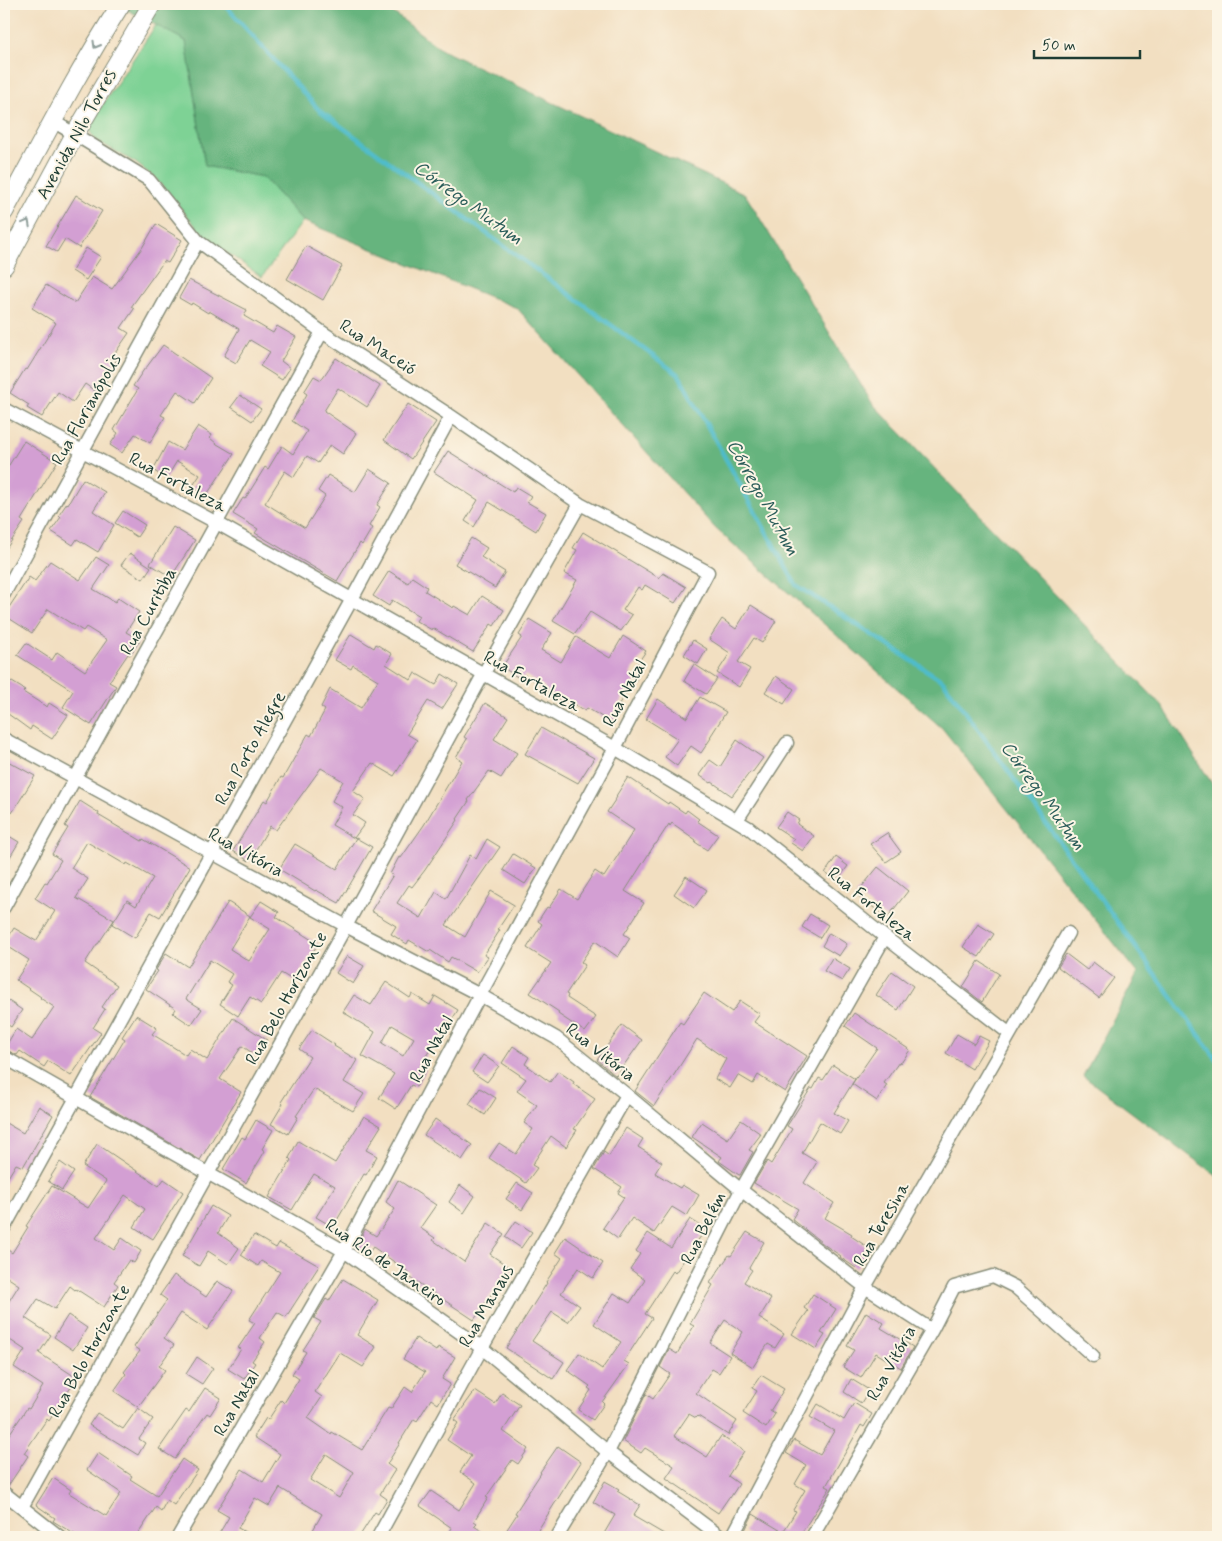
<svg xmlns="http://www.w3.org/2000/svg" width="1222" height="1541" viewBox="0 0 1222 1541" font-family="Mynerve,sans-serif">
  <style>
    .green { fill: #7ed295; stroke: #4e8864 }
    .forest { fill: #66b47e; stroke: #427859 }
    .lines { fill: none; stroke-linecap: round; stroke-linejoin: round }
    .stream { stroke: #4fbcca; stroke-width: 4.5 }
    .building { fill: #d39fd3; fill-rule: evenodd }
    .minor-casing { stroke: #888e7a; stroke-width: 15 }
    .secondary-casing { stroke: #888e7a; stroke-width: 20 }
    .minor { stroke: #fff; stroke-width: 12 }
    .secondary { stroke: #fff; stroke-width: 18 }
    .oneway { stroke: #8f9e9a }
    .labels { text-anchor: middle; stroke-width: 4; stroke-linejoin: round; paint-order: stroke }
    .street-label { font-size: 18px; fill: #1f3d34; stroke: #fcf5e5 }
    .water-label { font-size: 19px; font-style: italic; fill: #2b5d5a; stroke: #fcf5e5 }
  </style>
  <rect width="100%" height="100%" fill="#fcf5e5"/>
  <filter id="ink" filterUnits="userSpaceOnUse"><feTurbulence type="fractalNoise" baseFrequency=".02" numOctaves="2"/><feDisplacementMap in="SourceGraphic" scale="10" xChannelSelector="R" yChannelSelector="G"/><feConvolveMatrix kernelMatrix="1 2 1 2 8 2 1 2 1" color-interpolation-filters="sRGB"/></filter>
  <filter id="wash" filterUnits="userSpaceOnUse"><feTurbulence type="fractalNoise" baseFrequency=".0096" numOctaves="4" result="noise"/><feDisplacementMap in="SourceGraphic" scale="20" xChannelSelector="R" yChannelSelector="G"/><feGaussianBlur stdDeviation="1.12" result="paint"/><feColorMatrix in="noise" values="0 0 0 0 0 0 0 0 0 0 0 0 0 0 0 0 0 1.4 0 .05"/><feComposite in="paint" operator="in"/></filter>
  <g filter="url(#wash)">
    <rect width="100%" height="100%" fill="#f2dfc1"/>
    <!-- green -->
    <path class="green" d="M156 25 186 41 205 166 263 177 303 221 262 277 216 245 199 230 156 179 136 163 96 140 90 132 93 119Z"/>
    <!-- forest -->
    <path class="forest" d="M116 4H382L442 50 745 194 872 403 1163 707 1218 793V1177L1083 1076 1138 973 942 728 715 528 517 308 303 221 263 177 205 166 186 41Z"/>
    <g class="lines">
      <!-- stream -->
      <path class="stream" d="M224 4 319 110 679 375 796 585 943 681 1218 1061"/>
    </g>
    <g id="blocks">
      <!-- building -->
      <path class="building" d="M76 195 102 211 79 248 65 239 57 252 46 246Z
        M156 224 182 240 168 263 164 261 131 307 134 309 121 328 129 333 113 356 117 359 104 379 107 381 98 393 85 384 73 402 58 392 42 417 27 408 29 405 10 393 25 369 27 370 56 323 32 308 46 285 75 303 92 277 112 289 142 248Z
        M306 246 342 266 323 300 287 279Z
        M86 248 101 257 86 280 72 271Z
        M189 280 247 310 244 316 273 333 277 326 296 337 281 361 290 368 282 380 260 366 270 352 250 340 236 363 224 356 239 329 209 311 208 313 192 303 191 305 179 298Z
        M163 345 211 378 195 403 177 391 161 415 165 417 150 443 135 434 122 453 110 445 118 433 114 430 138 389 133 386 145 368H146Z
        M336 358 380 386 367 407 338 388 324 411 356 433 343 454 330 445 318 463 307 456 294 477 285 471 265 503 305 528 325 496 318 491 328 475 355 492 369 469 391 483 377 505 380 507 369 526 372 528 362 545 360 543 337 581 255 533 258 529 233 514 243 498 245 499 265 467 268 469 282 446 293 454 307 431 292 421 307 394 304 392 314 376 321 380Z
        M240 395 261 409 252 421 231 407Z
        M408 404 436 422 411 459 384 440Z
        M198 426 212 435 210 438 217 444 234 454 206 496 192 487 200 475 177 461 166 479 153 470 168 442 182 450Z
        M24 441 57 462 21 520 24 522 4 552V473Z
        M448 451 513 492 516 487 531 496 527 502 546 513 536 531 489 502 474 527 465 521 478 500 434 472Z
        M83 479 105 492 93 511 114 525 98 552 77 539 73 545 51 531 61 517 59 515 67 503 68 504Z
        M123 511 145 525 137 537 115 523Z
        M173 527 195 540 171 577 150 564Z
        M583 532 659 578 663 573 686 587 675 603 645 585 642 590 638 587 623 610 632 615 621 631 590 612 575 634 553 621 577 580 564 573 577 550 573 548Z
        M471 538 487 548 481 557 505 572 495 588 455 564Z
        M130 553 151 567 143 579 121 565Z
        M96 557 109 565 93 589 115 602 118 598 139 612 126 632 140 640 130 655 128 654 109 682 116 686 91 725 63 707 73 691 17 655 26 643 52 660 57 652 85 671 107 640 86 627 83 631 48 609 32 633 4 615 29 577 35 581 50 561 80 580Z
        M389 571 408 583 412 577 427 587 425 591 453 608 454 606 470 615 482 596 504 610 494 626 491 624 473 652 433 628 432 630 416 621 419 616 392 600 389 606 373 596Z
        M751 605 776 621 762 643 754 638 738 662 750 669 739 687 717 673 730 653 709 639 722 619 736 629Z
        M529 619 552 633 541 650 561 662 576 637 610 658 623 636 646 651 630 674 637 678 618 705 623 707 612 723 587 708 585 711 565 699 563 702 544 689 545 687 525 675 522 680 502 667 522 637 519 635Z
        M351 634 374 648 376 644 392 654 386 664 411 680 415 673 436 685 442 674 458 684 442 709 428 701 407 734 417 740 394 776 372 763 353 791 365 799 353 815 365 823 354 838 332 825 342 807 332 801 343 781 321 768 276 830 270 826 249 861 233 851 264 800 267 802 281 777 283 778 308 734 311 736 325 710 321 707 330 689 361 708 378 680 353 665 351 669 335 660Z
        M693 640 707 649 698 664 684 655Z
        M694 664 717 679 706 694 684 681Z
        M776 676 794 689 784 704 765 692Z
        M4 677 25 690 23 692 47 707 49 703 68 715 52 739 32 726 30 730 4 711Z
        M700 697 726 712 710 737 711 738 701 753 691 746 677 766 665 757 678 739 646 719 658 699 687 718Z
        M485 703 508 717 494 739 517 753 501 778 489 771 468 800 469 801 457 819 458 820 425 870 412 887 409 885 397 903 421 918 436 892 446 899 470 855 476 859 487 839 500 847 446 925 465 937 491 891 514 905 498 929 500 930 484 955 488 957 477 972 451 957 448 962 430 950 429 952 409 940 407 944 391 934 396 926 371 911 393 875 390 874 399 857 401 858 424 825 462 761 456 757 467 739 464 737Z
        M541 728 594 758 578 783 525 754Z
        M737 740 763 758 752 773 750 772 732 796 712 782 711 783 699 775 710 760 720 767Z
        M4 759 35 776 12 813 4 807Z
        M628 777 668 804 669 802 685 813 687 810 699 819 697 821 718 835 707 850 695 842 696 840 672 823 670 826 669 824 656 844H655L625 891 644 903 624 934 630 938 618 957 595 941 581 962 585 965 566 994 568 995 567 998 596 1017 585 1032 558 1014 559 1012 530 993 551 963 527 948 542 924 538 921 547 907 549 908 561 889 577 899 595 871 604 877 634 830 607 812 617 797 616 796Z
        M80 801 99 813 98 815 142 841 143 839 190 867 160 917 151 912 135 938 112 924 127 900 136 906 153 878 127 863 126 865 87 842 71 868 88 879 76 898 114 920 98 944H97L85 963 117 985 102 1007 105 1009 93 1028 101 1033 71 1076 48 1061 44 1067 20 1051 17 1055 4 1049 16 1029 32 1040 54 1007 40 998 41 997 16 980 29 960 4 944 14 928 36 941 55 911 35 898 45 882 47 883 61 860 52 854 68 828 65 826Z
        M787 812 799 820 797 824 814 836 803 851 791 843 794 839 776 827Z
        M4 833 19 842 4 867Z
        M887 833 901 852 886 862 870 844Z
        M356 838 372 847 339 903 316 890 315 891 279 869 295 844 337 869Z
        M513 854 536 868 525 884 503 870Z
        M836 857 848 866 837 881 825 873Z
        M878 867 908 891 887 918 856 894Z
        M686 876 707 890 694 908 674 894Z
        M261 901 279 912 276 917 318 944 294 981 281 973 261 1004 250 997 238 1016 220 1004 232 985 227 982 232 974 210 960 186 999 202 1009 191 1025 173 1013 176 1009 146 989 158 971 156 970 166 953 188 967 228 902 250 916 230 949 249 961 270 929 250 917Z
        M810 914 828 925 820 938 802 927Z
        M978 924 994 934 979 957 963 947Z
        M829 933 847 944 839 956 822 946Z
        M1066 954 1087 970 1093 962 1114 978 1099 998 1058 967Z
        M347 956 364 966 353 984 336 973Z
        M832 958 850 969 842 981 824 971Z
        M979 961 999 974 982 1002 963 987Z
        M892 971 913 986 898 1010 876 995Z
        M386 982 410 998 412 994 430 1005 435 996 458 1010 438 1042 436 1040 420 1066 426 1070 416 1087 411 1085 396 1109 379 1098 394 1074 362 1056 375 1032 343 1012 354 995 371 1005ZM392 1025 414 1038 403 1056 382 1043Z
        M704 993 732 1012 740 1001 760 1014 754 1022 807 1056 785 1092 758 1075 753 1084 738 1075 730 1088 715 1079 726 1059 697 1039 654 1106 635 1091 680 1022 683 1024Z
        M4 998 22 1010 11 1027 4 1022Z
        M854 1013 910 1050 901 1063 899 1062 884 1083 887 1085 877 1101 852 1084 877 1048 845 1026Z
        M136 1015 157 1028 152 1034 186 1055 190 1049 207 1060 233 1018 267 1040 257 1056 242 1046 220 1079 241 1092 200 1160 90 1097 125 1039 122 1037Z
        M622 1025 642 1040 616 1076 597 1060Z
        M312 1030 335 1045 334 1046 357 1060 344 1082 364 1094 353 1111 314 1089 296 1116 298 1117 288 1134 271 1124 283 1104 281 1102 310 1057 299 1049Z
        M957 1034 974 1044 979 1036 989 1041 972 1069 946 1053Z
        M513 1046 529 1057 525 1064 550 1082 558 1071 574 1082 573 1084 595 1099 574 1129 577 1130 566 1147 551 1136 532 1165 537 1168 526 1183 489 1158 499 1143 516 1154 533 1129 524 1123 537 1105 517 1091 526 1079 502 1063Z
        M483 1055 499 1066 487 1082 472 1072Z
        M833 1065 855 1079 834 1113 848 1121 840 1134 820 1122 802 1153 817 1162 804 1183 834 1203 825 1218 852 1234 851 1236 869 1248 856 1268 844 1260 840 1257 841 1256 826 1246 792 1219 798 1209 754 1183 767 1161 771 1164 792 1129 787 1126 811 1088 813 1089 819 1078 823 1080Z
        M480 1088 496 1098 485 1115 469 1104Z
        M39 1106 53 1115 23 1167 16 1164 4 1184V1122L23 1133Z
        M364 1116 381 1126 366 1150 377 1156 366 1175 364 1174 333 1227 316 1217 335 1186 314 1174 292 1210 269 1197 291 1160 289 1158 298 1141 335 1163Z
        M435 1119 472 1145 462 1160 424 1135Z
        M256 1120 273 1130 262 1149 265 1151 246 1183 223 1169 242 1137 245 1139Z
        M741 1120 761 1134 749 1150 753 1152 740 1175H739L719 1161 722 1157 692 1137 702 1122 728 1139Z
        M626 1128 643 1139 638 1147 662 1162 655 1173 680 1188 682 1185 699 1195 687 1216 672 1207 654 1233 632 1218 618 1239 603 1228 624 1197 618 1193 622 1187 594 1169 604 1152 609 1156Z
        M97 1144 159 1186 164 1179 183 1192 153 1239 134 1227 145 1209 125 1195 96 1238 114 1250 122 1238 141 1251 134 1263 129 1260 114 1282 118 1285 104 1307 76 1289 75 1290 70 1286 55 1309 38 1299 25 1318 51 1335 39 1353 77 1378 49 1421 47 1419 24 1453 28 1456 8 1486 4 1485V1442L27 1408 29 1409 43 1386 14 1367 25 1350 4 1336V1309L19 1285 4 1275V1257L8 1250 12 1253 28 1227 26 1226 52 1186 88 1208 106 1181 83 1166Z
        M60 1162 74 1172 62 1190 48 1181Z
        M398 1180 436 1205 420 1228 435 1238 433 1240 464 1262 488 1223 504 1234 490 1254 513 1270 503 1285 499 1283 474 1320 408 1276 410 1273 373 1247 367 1255 356 1247 365 1229 376 1236 395 1209 386 1202Z
        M517 1183 533 1193 522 1210 506 1199Z
        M460 1185 475 1196 464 1213 449 1202Z
        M211 1206 228 1216 218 1233 239 1248 228 1264 208 1251 199 1266 182 1256Z
        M690 1219 706 1229 675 1273 673 1271 645 1314 652 1318 624 1361 629 1364 602 1402 604 1404 593 1420 578 1410 591 1390 588 1388 590 1386 567 1370 579 1353 602 1369 621 1342 594 1324 614 1293 630 1303 645 1280 630 1269 640 1254 636 1251 648 1233 671 1248Z
        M516 1221 532 1232 521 1248 505 1237Z
        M747 1232 764 1242 749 1268 752 1270 744 1282 771 1299 759 1318 784 1334 775 1348 768 1344 753 1367 730 1353 743 1332 725 1320 710 1343 730 1356 719 1373 712 1369 696 1393 737 1421 728 1435 698 1416 696 1418 689 1414 674 1436 707 1457 721 1436 744 1451 728 1476 739 1484 730 1498 729 1497 718 1513 666 1478 674 1466 645 1448 641 1453 623 1441 646 1394 653 1399 670 1374 660 1367 669 1349 677 1354 694 1326 690 1324 713 1285 710 1283 729 1255 731 1256Z
        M254 1235 276 1248 279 1243 319 1266 286 1317 277 1312 260 1338 265 1342 252 1361 255 1363 244 1379 228 1369 241 1349 238 1348 255 1323 249 1320 280 1272 261 1261 258 1266 241 1255Z
        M565 1237 603 1263 593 1278 578 1268 561 1293 580 1306 568 1322 552 1312 532 1341 564 1362 553 1379 506 1348 547 1283 546 1282 562 1258 555 1253Z
        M174 1275 206 1297 217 1281 233 1291 207 1330 181 1313 164 1338 174 1345 159 1366 165 1370 138 1407 114 1391 126 1374 124 1372 140 1351 134 1347 167 1300 160 1295Z
        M343 1279 378 1300 357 1335 376 1347 363 1367 340 1353 315 1392 322 1397 308 1418 331 1434 332 1432 362 1450 388 1408 391 1409 405 1387 412 1392 425 1372 403 1359 416 1338 436 1351 438 1347 455 1357 442 1379 450 1384 438 1404 431 1399 417 1421 414 1419 399 1443H400L387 1464 395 1470 380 1494 387 1499 378 1514 375 1512 359 1537H309L322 1514 280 1488 269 1506 255 1498 238 1528 254 1537H217L229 1517 217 1510 242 1469 263 1482 280 1454 254 1437 266 1418 268 1420 281 1400 284 1403 299 1379 292 1374 306 1352 303 1350 321 1322 314 1318 326 1299 329 1301ZM326 1454 354 1472 339 1498 310 1480Z
        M813 1294 836 1309 821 1333 825 1335 816 1349 792 1334 808 1311 804 1308Z
        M866 1312 884 1323 881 1328 913 1347 901 1368 876 1353 861 1378 843 1367 854 1350 847 1346Z
        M68 1315 87 1328 73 1350 54 1337Z
        M197 1357 213 1368 202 1384 186 1374Z
        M761 1375 784 1389 770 1411 775 1414 766 1428 743 1413 757 1391 752 1388Z
        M851 1379 869 1390 861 1403 844 1392Z
        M205 1388 221 1398 210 1415 207 1413 175 1459 159 1449 186 1410 189 1412Z
        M475 1391 495 1404 502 1393 520 1405 503 1431 528 1449 518 1464 512 1460 486 1497 488 1498 474 1521 477 1523 474 1526 491 1537H459L450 1531 452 1528 420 1506 431 1491 459 1510 476 1483 460 1472 471 1456 447 1440 458 1423 454 1420Z
        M854 1403 872 1414 864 1427 861 1425 848 1448 826 1486 830 1488 799 1537H752L744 1532 753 1514 783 1532 796 1511 793 1510 805 1490 795 1484 806 1465 786 1453 794 1440 820 1455 834 1431 810 1417 818 1404 844 1420Z
        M138 1408 153 1419 139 1439 145 1443 138 1455 89 1425 97 1413 123 1429Z
        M558 1446 581 1462 538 1530 549 1537H502L517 1514 515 1513 541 1473 540 1472Z
        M98 1453 132 1476 130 1479 157 1496 182 1459 198 1470 174 1505 167 1500 161 1511 156 1507 136 1537H79L53 1521 55 1518 36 1505 53 1478 71 1490 69 1493 106 1516 121 1493 87 1470Z
        M605 1481 619 1489 617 1491 640 1505 633 1516 669 1537H602L615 1515 593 1502Z"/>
    </g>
  </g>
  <g filter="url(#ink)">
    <use href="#blocks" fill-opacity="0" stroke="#888e7a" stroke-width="1"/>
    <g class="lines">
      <!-- minor casing -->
      <g class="minor-casing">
        <path id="minor" d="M53 121 149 180 198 241 322 332 451 416 580 504 708 572 615 748 480 995 344 1251 178 1537
          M4 409 217 523 615 748 749 828 885 937 1010 1034
          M4 594 198 241
          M4 739 346 926 480 995 556 1038 627 1095 741 1190 865 1287 932 1330
          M737 820 787 743
          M4 907 322 332
          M4 1057 344 1251 482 1348 608 1452 721 1537
          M4 1228 352 599 451 416
          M4 1493 60 1537
          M22 1507 346 926 484 673 580 504
          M378 1537 482 1348 627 1095
          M557 1537 608 1452 741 1190 885 937
          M732 1537 865 1287 1068 933
          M812 1537 932 1330 954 1287 993 1276 1015 1287 1093 1356"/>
      </g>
      <!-- secondary casing -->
      <g class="secondary-casing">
        <path id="secondary" d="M4 212C42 142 78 71 121 4
          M4 266 75 134 152 4"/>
      </g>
      <!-- minor -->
      <use href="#minor" class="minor"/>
      <!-- secondary -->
      <use href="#secondary" class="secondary"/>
    </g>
    <!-- one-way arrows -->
    <defs><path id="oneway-chevron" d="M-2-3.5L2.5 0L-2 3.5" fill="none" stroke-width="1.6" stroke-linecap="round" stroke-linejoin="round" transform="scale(1.25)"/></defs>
    <g class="oneway">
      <use href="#oneway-chevron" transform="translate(96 45) rotate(120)"/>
      <use href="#oneway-chevron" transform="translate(27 223) rotate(-62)"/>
    </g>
  </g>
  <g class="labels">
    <!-- street labels -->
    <g class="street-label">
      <text transform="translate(76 134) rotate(-61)" y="6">Avenida Nilo Torres</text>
      <text transform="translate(378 347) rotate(33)" y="6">Rua Maceió</text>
      <text transform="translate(86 409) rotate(-61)" y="6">Rua Florianópolis</text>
      <text transform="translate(178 482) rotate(28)" y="6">Rua Fortaleza</text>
      <text transform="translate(148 611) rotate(-61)" y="6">Rua Curitiba</text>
      <text transform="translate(532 681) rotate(29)" y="6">Rua Fortaleza</text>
      <text transform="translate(624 693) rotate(-62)" y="6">Rua Natal</text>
      <text transform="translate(250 748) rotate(-61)" y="6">Rua Porto Alegre</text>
      <text transform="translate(246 852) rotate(29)" y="6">Rua Vitória</text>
      <text transform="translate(872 904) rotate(39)" y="6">Rua Fortaleza</text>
      <text transform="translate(286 998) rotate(-61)" y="6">Rua Belo Horizonte</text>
      <text transform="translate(431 1049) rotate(-62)" y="6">Rua Natal</text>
      <text transform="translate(601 1052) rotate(38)" y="6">Rua Vitória</text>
      <text transform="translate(881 1224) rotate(-60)" y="6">Rua Teresina</text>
      <text transform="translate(703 1228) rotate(-63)" y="6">Rua Belém</text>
      <text transform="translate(386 1262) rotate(34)" y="6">Rua Rio de Janeiro</text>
      <text transform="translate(486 1306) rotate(-60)" y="6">Rua Manaus</text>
      <text transform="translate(89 1351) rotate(-61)" y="6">Rua Belo Horizonte</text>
      <text transform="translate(891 1363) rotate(-61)" y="6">Rua Vitória</text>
      <text transform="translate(236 1403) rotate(-60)" y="6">Rua Natal</text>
    </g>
    <!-- water labels -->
    <g class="water-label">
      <text transform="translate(469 202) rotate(36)" y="7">Córrego Mutum</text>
      <text transform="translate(764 497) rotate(61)" y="7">Córrego Mutum</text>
      <text transform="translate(1044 795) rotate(54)" y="7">Córrego Mutum</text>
    </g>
  </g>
  <!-- margin -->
  <rect width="1222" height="1541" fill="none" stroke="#fcf5e5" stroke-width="20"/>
  <!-- scale -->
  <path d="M1034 50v8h106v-8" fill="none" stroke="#1f3d34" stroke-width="2.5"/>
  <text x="1042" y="50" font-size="15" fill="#1f3d34" stroke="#fcf5e5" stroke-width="4" paint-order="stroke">50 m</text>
</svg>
